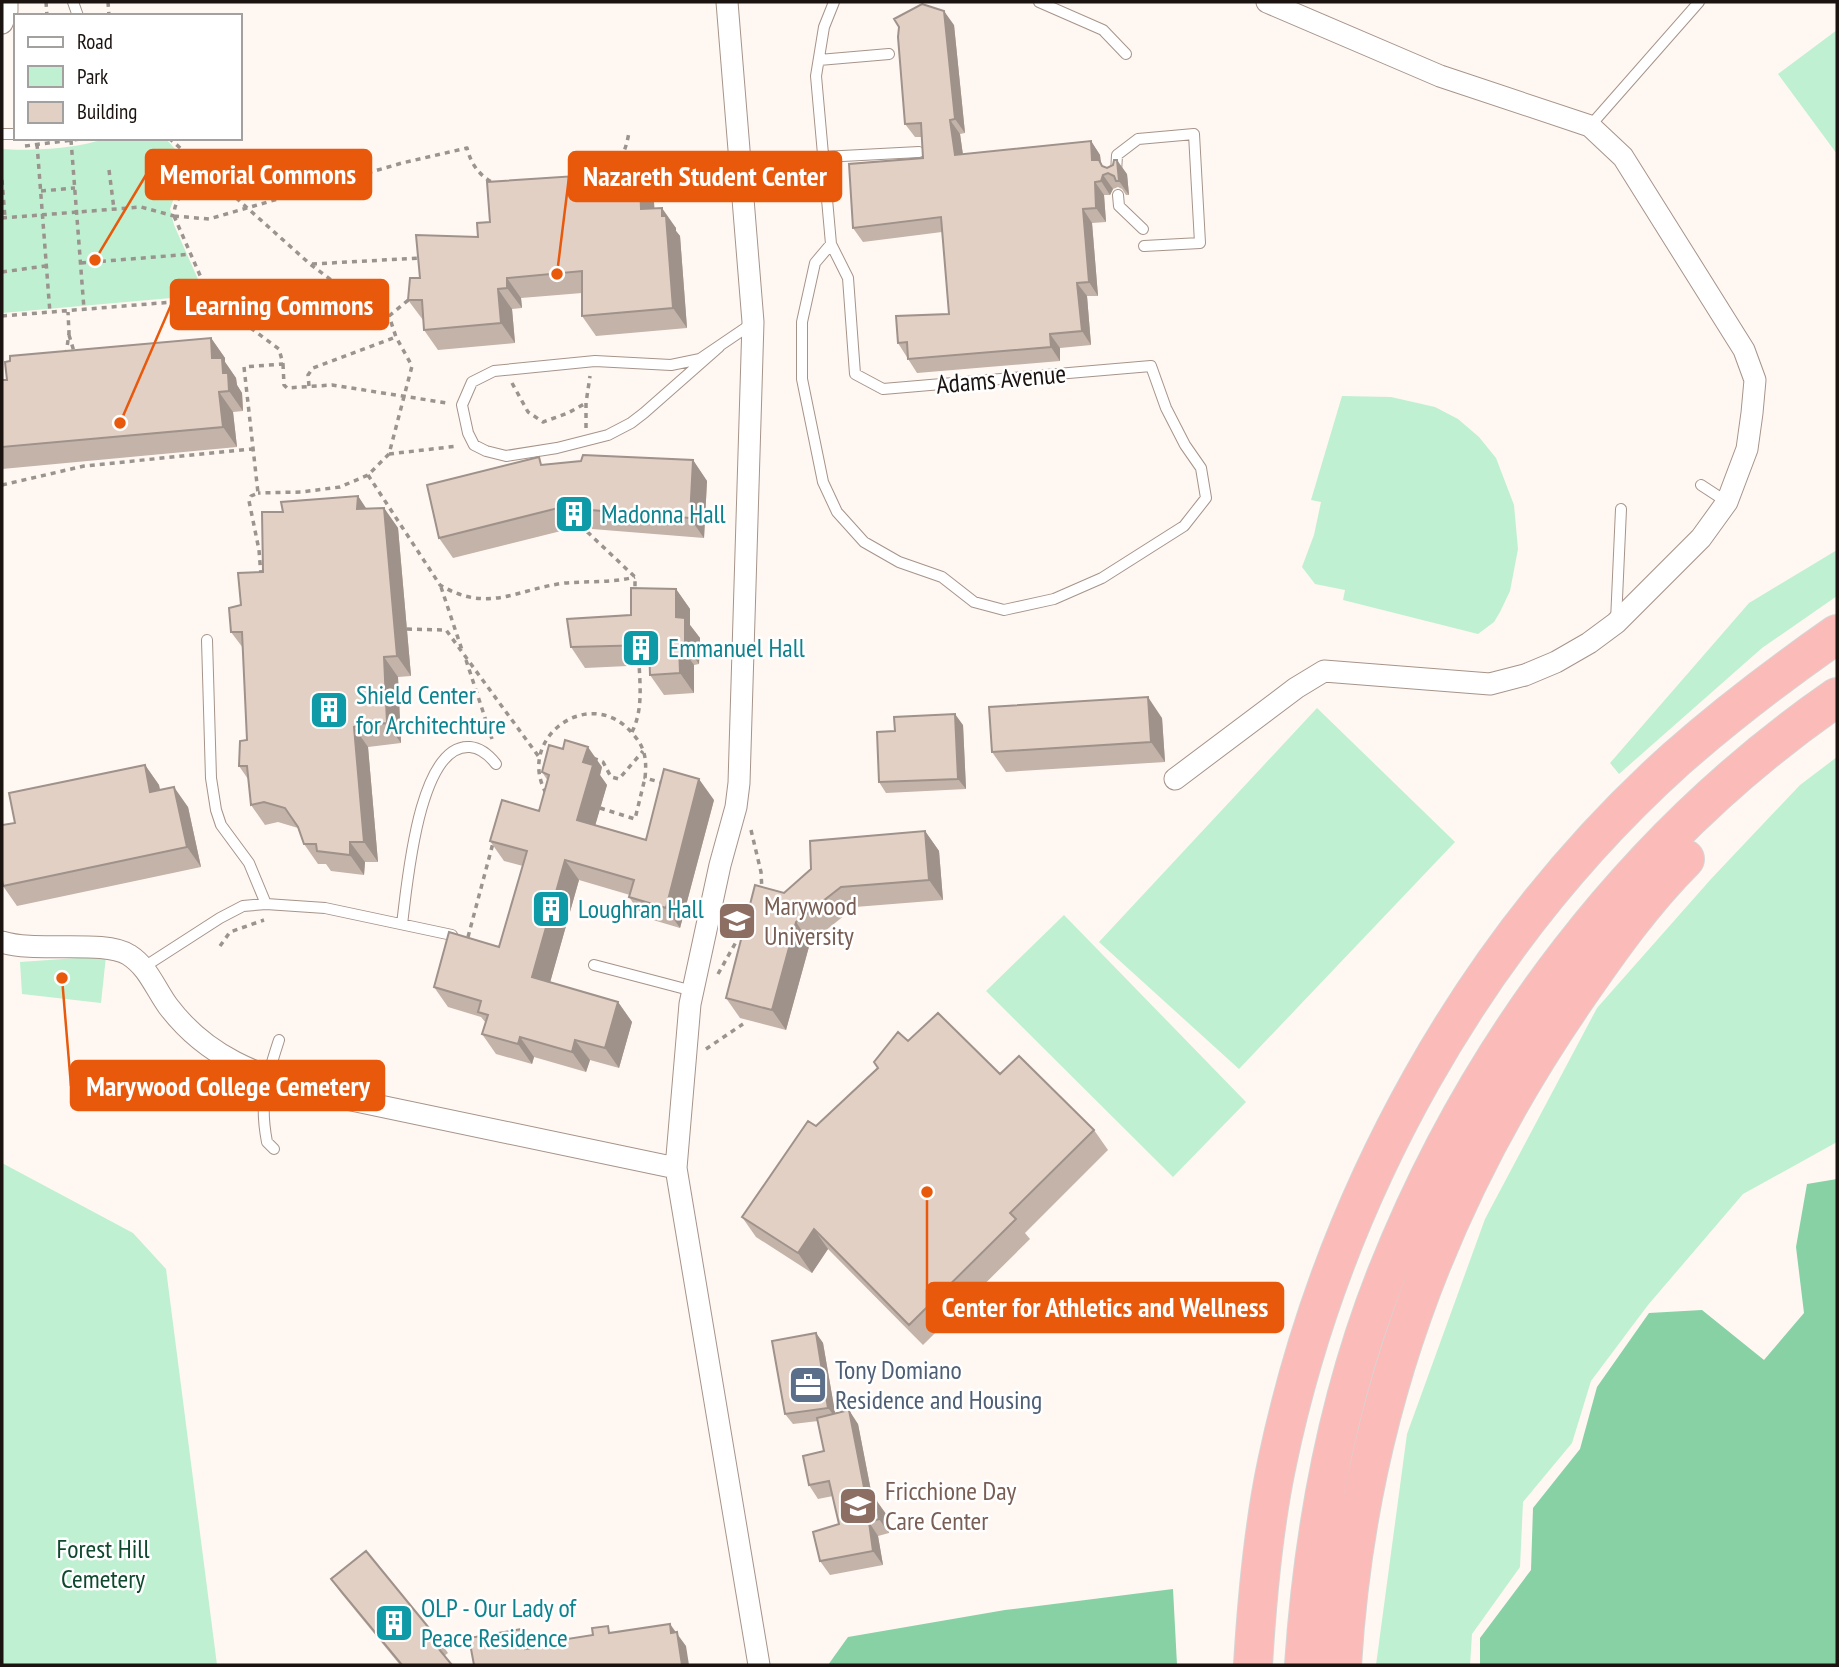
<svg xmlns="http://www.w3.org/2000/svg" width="1839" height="1667" viewBox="0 0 1839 1667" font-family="'PT Sans Narrow',sans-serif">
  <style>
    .green { fill: #bff0d1 }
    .forest { fill: #87d1a5 }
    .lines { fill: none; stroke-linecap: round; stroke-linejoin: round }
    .lane-casing { stroke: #a6948a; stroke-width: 12 }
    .street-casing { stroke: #a6948a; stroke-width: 23 }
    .highway-casing { stroke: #d6d5d4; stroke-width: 40 }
    .path { stroke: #9a938e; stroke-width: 3.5; stroke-dasharray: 5 5; stroke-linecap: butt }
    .lane { stroke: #fff; stroke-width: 10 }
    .street { stroke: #fff; stroke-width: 21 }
    .highway { stroke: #fabbb9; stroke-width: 38 }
    .wall { fill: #c3b3a9 }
    .shaded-wall { fill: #9f928a }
    .building { fill: #e3d0c5; stroke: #9f928a; stroke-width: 2 }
    .labels { text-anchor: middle; stroke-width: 5; stroke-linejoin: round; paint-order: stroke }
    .street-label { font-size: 26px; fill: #1a1310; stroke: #fff }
    .culture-label { font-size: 26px; fill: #0d838f; stroke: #fff; text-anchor: start }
    .education-label { font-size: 26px; fill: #785e54; stroke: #fff; text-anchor: start }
    .service-label { font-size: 26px; fill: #4e5e75; stroke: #fff; text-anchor: start }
    .park-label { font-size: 26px; fill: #0f492d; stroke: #fff }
    .leader { fill: none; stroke: #e8590c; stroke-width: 2.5 }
    .callout-dot { fill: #e8590c; stroke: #fff; stroke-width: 2.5 }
    .callout { fill: #e8590c; stroke: #e8590c; stroke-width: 2.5 }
    .callout-label { font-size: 28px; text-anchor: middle; font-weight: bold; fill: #fff }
  </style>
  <rect width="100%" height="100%" fill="#fff7f2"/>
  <!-- green -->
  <path class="green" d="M1837 30V154L1778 74Z
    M106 138H165L177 151 182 176 170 209 174 225 205 295 2 313V149C31 151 78 149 106 138Z
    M1342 396 1391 397 1435 407 1458 419 1479 437 1496 458 1514 505 1518 549 1510 591 1500 612 1494 622 1478 634 1343 600 1345 590 1315 584 1302 567 1314 535 1321 502 1311 500Z
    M1837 550V596L1762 648 1619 774 1610 763 1749 603Z
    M1317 708 1455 842 1239 1069 1099 942Z
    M1837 757V1142L1743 1194 1648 1305 1591 1381 1572 1443 1523 1502 1520 1567 1472 1634 1470 1665H1376L1407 1434 1485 1219 1597 1008 1711 879 1800 785Z
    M1064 915 1246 1102 1173 1177 986 991Z
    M106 956 101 1003 22 994 20 962Z
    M2 1163 133 1233 166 1269 217 1665H2Z"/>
  <!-- forest -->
  <path class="forest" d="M1837 1179V1665H1480V1638L1531 1570 1533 1508 1580 1449 1597 1387 1649 1313 1702 1310 1764 1360 1804 1313 1796 1247 1807 1184Z
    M1173 1589 1177 1665H828L848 1637 1005 1610Z"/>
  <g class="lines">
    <!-- lane casing -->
    <g class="lane-casing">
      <path id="lane" d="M73 2 78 16
        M1039 2 1103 30 1126 54
        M819 60 889 54
        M1590 126 1699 2
        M2 134H16
        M823 157 919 152
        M1116 173 1117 155 1138 139 1194 134 1200 243 1144 246
        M1118 195 1119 206 1143 229
        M831 244 815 263 802 322V379L823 482 837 512 864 542 899 562 942 577 974 602 1004 610 1054 599 1102 578 1184 526 1206 498 1201 468 1185 445 1166 408 1151 366 883 389 855 374 848 278 831 244 816 76 824 27 834 2
        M719 347 644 413 631 423 608 435 557 448 506 456 486 451 474 445 468 433 462 405 472 382 494 371 595 361 671 365 700 359 753 323
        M1701 485 1727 502
        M1616 621 1621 509
        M207 640 211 778 216 810 221 825 249 863 266 904
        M402 924C407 887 418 743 470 747 481 748 489 755 496 764
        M594 965 693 991
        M144 967 220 918 243 906 266 904 325 908 452 935
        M274 1149 267 1142C259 1100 266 1080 279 1040"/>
    </g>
    <!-- street casing -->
    <g class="street-casing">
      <path id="street" d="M727 2 753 322 739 783 736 807 720 865 690 1004 676 1168 759 1665
        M2 23 7 11V2
        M1175 779 1296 688 1324 671 1490 684 1525 675 1556 662 1589 643 1616 623 1701 538 1727 502 1747 449 1752 413 1755 380 1744 350 1623 157 1590 126 1440 76 1267 2
        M2 942C35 953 105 939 129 955 148 967 155 988 168 1006 208 1059 257 1074 318 1093L676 1168"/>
    </g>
    <!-- highway casing -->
    <g class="highway-casing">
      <path id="highway" d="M1253 1665C1257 1598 1263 1529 1277 1463 1333 1196 1473 942 1676 759 1727 714 1781 673 1837 634
        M1304 1665C1313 1532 1337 1398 1387 1273 1478 1044 1633 838 1837 697
        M1342 1665C1357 1418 1437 1199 1577 996 1610 948 1644 900 1685 859"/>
    </g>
    <!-- path -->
    <path class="path" d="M46 2 47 16
      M108 2 109 16
      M169 138 310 264 338 285 389 316 396 337 412 366 389 454 368 475 340 487 301 492 258 493
      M71 140 84 309
      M37 144 50 313
      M25 146 88 138
      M109 170 114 209
      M2 180 5 218
      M590 183C615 174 625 157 629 132
      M41 191 75 188
      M174 216 209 219 402 163 467 148C471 164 479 175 493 183
      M174 216 210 298 279 349 283 364 244 367 258 493 251 496 249 501 259 550 261 576
      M2 218 141 207 174 216C174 204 179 200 182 189 186 177 185 166 183 154
      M81 263 192 254
      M312 264 420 258
      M2 272 45 266
      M2 316 209 299
      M389 316 412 297
      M69 335 75 355
      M66 355 69 333 68 312
      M283 364 284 385 287 388 332 385 447 403
      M512 383 528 412 543 422 568 413 586 403
      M309 386 308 375 313 368 396 337
      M586 428V403L590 376
      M389 454 458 446
      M368 475 440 585C489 614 516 589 565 583 588 581 612 583 635 577
      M2 485 84 466 252 449
      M580 525 635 577V592
      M441 587 463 653
      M407 629 446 630 539 757
      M466 660 492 739
      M632 732C643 710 640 686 639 662
      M593 758 603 762 611 777 619 779 643 751
      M546 793C515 737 591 684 632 733 645 747 647 759 645 778L663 783
      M600 808 635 819 645 778
      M751 830 761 872 762 891
      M468 937 493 843
      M220 946 230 932 264 920
      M718 974 745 926
      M706 1049 743 1024"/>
    <!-- lane -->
    <use href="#lane" class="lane"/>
    <!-- street -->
    <use href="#street" class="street"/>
    <!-- highway -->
    <use href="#highway" class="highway"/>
  </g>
  <!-- wall -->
  <path class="wall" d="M954 25 965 133 960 134 963 155 1091 141 1100 155 1101 164 1103 167 1127 174 1129 195H1126L1122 189 1118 187 1113 189 1110 195H1104L1106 222 1092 223 1098 296H1087L1091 345 1060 348V361L917 373 898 343 949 314 942 232 863 242 853 228 923 158 922 137H915L905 124Z
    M591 177 597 185 640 182 654 202V209L676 228V231L680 236 687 328 596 336 582 316V293L521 298 522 308 512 309 515 343 438 350 424 330 423 320 408 300 420 278 478 237 490 222 578 178Z
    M211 338 225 358V362L236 378 237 385 242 393 243 411 233 412 237 447 2 469V380Z
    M693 460 707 481 704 538 592 529 589 524 453 558 439 538 544 464Z
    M358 496 366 509 384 508 398 528 411 676 398 677 401 743 368 747 378 862H365L364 875 331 871 326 864H318L304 844 298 828 278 822 265 825 251 805 248 779 239 766 247 740 243 648 231 632 241 605 263 572 283 512Z
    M676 589 690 609V625L700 638 699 664 694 665V693L664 695 650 675 649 665 585 668 571 647Z
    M1162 718 1165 762 1006 772 992 752Z
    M963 725 966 789 886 793 879 782 895 731Z
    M145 765 159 785 160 790 188 807 201 867 17 906 3 886 15 823Z
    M602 767 600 775 607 785 595 825 646 840 714 800 680 928 643 917 629 897 630 895 579 880 550 982 618 1002 632 1022 619 1068 590 1060 586 1072 534 1057 532 1064 496 1054 482 1034 486 1023 481 1017 448 1007 434 987 499 947 523 866 504 861 490 841 539 811 548 781 542 772Z
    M925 831 939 851 943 900 855 907 810 943 786 1030 740 1018 726 998 784 893Z
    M908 1041 1000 1074 1094 1130 1108 1150 1025 1233 1030 1239 923 1345 828 1249 812 1273 756 1237 742 1217 816 1126Z
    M816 1333 823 1343 835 1413 858 1424 873 1501 876 1500 886 1514 889 1533 878 1536 883 1565 830 1575 820 1561 839 1524 833 1496 818 1499 809 1485 824 1451 818 1421 793 1424 785 1414Z
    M331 1579 438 1639 448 1653 444 1656 452 1665H400L341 1593Z"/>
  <!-- shaded-wall -->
  <path class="shaded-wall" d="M944 11 954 25 965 133 955 119Z
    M950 120 960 134 965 169 955 155Z
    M1091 141 1100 155 1101 164 1108 174 1092 160Z
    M1117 160 1127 174 1129 195 1119 181Z
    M1103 175 1113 189 1110 195 1101 181Z
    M640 182 654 202 656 229 641 209Z
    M1095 182 1104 195 1106 222 1096 208Z
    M662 208 676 228V231L680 236 687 328 673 308Z
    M1083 209 1092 223 1098 296 1089 282Z
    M507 278 521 298 522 308 507 288Z
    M1077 283 1087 296 1091 345 1082 331Z
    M498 289 512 309 515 343 501 323Z
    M1050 334 1060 348V361L1051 347Z
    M211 338 225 358V362L236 378 237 385 242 393 243 411 229 391 212 358Z
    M219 392 233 412 237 447 223 427Z
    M693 460 707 481 704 538 690 518Z
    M358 496 372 517 357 509Z
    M384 508 398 528 411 676 397 656Z
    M676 589 690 609V625L700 638 699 664 685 644 676 617Z
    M679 644 694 665V693L680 673Z
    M384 657 398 677 401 743 387 723Z
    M1148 697 1162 718 1165 762 1151 742Z
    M955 714 963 725 966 789 958 779Z
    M354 727 368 747 378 862 364 842Z
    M588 747 602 767 600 775 607 785 591 840 577 820 583 762Z
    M145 765 159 785 164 812 150 792Z
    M699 779 714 800 680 928 666 908Z
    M174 787 188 807 201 867 187 847Z
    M925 831 939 851 943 900 929 880Z
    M350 842 365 862 364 875 350 855Z
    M565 860 579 880 546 997 532 977Z
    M796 922 810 943 786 1030 772 1010Z
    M618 1002 632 1022 619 1068 605 1048Z
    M520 1037 534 1057 532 1064 518 1044Z
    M575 1040 590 1060 586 1072 572 1052Z
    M814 1229 828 1249 812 1273 798 1253Z
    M816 1333 823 1343 836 1418 828 1408Z
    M849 1410 858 1424 876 1517 867 1503Z
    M876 1500 886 1514 889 1533 879 1519Z
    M869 1522 878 1536 883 1565 873 1551Z
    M670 1624 686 1646 689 1665H682L671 1633Z
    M522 1629 532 1643 535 1663 525 1649Z"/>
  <!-- building -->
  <path class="building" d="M922 4 944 11 955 119 950 120 955 155 1091 141 1092 160H1099L1102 166 1107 168 1113 165 1114 160H1117L1119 181H1116L1114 176 1108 173 1103 175 1101 181 1095 182 1096 208 1083 209 1089 282 1077 283 1082 331 1050 334 1051 347 908 359 907 342 898 343 896 316 949 314 941 217 853 228 849 164 923 158 921 123 905 124 898 37 899 27 894 19Z
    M576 176V178L591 177 592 186 640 182 641 209 662 208V216H666L673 308 582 316V271L507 278V288L498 289 501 323 424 330 422 300H408L410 278H420L416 235 478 237 477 223 490 222 487 182Z
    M211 338 212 358H222L223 373H228L229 391 219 392 223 427 2 447V380H7L5 362 10 361V356Z
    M583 455 693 460 690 518 578 509V503L439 538 427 485 539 457 541 465 581 461Z
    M358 496 357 509 384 508 397 656 384 657 387 723 354 727 364 842H350V855L317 851 316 844H304L298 827 285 808 264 802 251 805 247 766H239L240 741 247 740 242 632H231L229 608 241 605 238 573 263 572 262 512H283L281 502Z
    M631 588 676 589V617L685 618V644H679L680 673 650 675 649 645 571 647 567 619 631 615Z
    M1148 697 1151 742 992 752 989 707Z
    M955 714 958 779 879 782 877 732 895 731 894 717Z
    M565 740 588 747 583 762 593 765 577 820 646 840 664 769 699 779 666 908 629 897 634 880 565 860 532 977 618 1002 605 1048 575 1040 572 1052 520 1037 518 1044 482 1034 488 1015 478 1012 481 1001 434 987 449 932 499 947 527 851 490 841 502 800 539 811 549 775 542 772 549 745 563 749Z
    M145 765 150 792 174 787 187 847 3 886 2 881V825L15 823 9 793Z
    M925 831 929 880 841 887 796 922 772 1010 726 998 755 885 784 893 811 869 810 841Z
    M938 1013 1000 1074 1019 1056 1094 1130 1010 1213 1016 1219 909 1325 814 1229 798 1253 742 1217 808 1121 816 1126 878 1068 874 1062 898 1032 908 1041Z
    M816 1333 828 1408 785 1414 772 1341Z
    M849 1410 867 1503 876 1500 879 1519 869 1522 873 1551 820 1561 813 1532 839 1524 829 1481 809 1485 803 1456 824 1451 817 1418Z
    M366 1551 438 1639 434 1643 452 1665H402L331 1579Z
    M670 1624 671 1633 677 1632 682 1665H474L469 1638 522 1629 525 1649 567 1643V1639L593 1635 592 1628 608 1626 609 1633Z"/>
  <!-- icons -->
  <defs>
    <g id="building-square" transform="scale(2.0125)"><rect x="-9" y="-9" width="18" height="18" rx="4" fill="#0f9aa8" stroke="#fff"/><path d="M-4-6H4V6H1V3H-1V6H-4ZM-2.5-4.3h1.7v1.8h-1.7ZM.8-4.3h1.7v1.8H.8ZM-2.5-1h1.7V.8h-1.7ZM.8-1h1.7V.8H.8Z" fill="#fff"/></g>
    <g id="university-square" transform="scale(2.0125)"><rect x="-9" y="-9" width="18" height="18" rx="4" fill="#8d6e63" stroke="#fff"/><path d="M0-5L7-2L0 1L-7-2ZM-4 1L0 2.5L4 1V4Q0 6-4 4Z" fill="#fff"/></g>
    <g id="office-square" transform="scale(2.0125)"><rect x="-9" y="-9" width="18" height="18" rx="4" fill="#5c6f8a" stroke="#fff"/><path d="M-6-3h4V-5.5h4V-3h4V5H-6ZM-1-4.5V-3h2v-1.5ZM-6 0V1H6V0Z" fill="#fff"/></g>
    <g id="school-square" transform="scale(2.0125)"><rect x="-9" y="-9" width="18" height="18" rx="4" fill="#8d6e63" stroke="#fff"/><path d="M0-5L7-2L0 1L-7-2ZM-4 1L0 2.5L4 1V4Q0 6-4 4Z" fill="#fff"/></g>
  </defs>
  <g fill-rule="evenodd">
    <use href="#building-square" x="574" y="514"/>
    <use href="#building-square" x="641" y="648"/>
    <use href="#building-square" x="329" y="710"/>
    <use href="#building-square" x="551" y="909"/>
    <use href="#university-square" x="737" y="921"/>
    <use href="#office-square" x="808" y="1385"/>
    <use href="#school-square" x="858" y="1506"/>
    <use href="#building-square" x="394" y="1623"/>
  </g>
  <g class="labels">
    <!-- street labels -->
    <g class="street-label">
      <text transform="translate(1001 379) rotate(-5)" y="9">Adams Avenue</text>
    </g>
    <!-- culture labels -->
    <g class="culture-label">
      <text x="601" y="523">Madonna Hall</text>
      <text x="668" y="657">Emmanuel Hall</text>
      <text x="356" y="704">Shield Center<tspan x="356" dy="30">for Architechture</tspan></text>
      <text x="578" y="918">Loughran Hall</text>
      <text x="421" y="1617">OLP - Our Lady of<tspan x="421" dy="30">Peace Residence</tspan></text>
    </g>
    <!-- education labels -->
    <g class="education-label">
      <text x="764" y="915">Marywood<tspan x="764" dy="30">University</tspan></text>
      <text x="885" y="1500">Fricchione Day<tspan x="885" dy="30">Care Center</tspan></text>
    </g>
    <!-- service labels -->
    <g class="service-label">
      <text x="835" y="1379">Tony Domiano<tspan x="835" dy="30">Residence and Housing</tspan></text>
    </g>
    <!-- park labels -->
    <g class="park-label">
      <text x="103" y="1558">Forest Hill<tspan x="103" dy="30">Cemetery</tspan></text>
    </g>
  </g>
  <!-- callouts -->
  <path class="leader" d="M95 260L146 175M557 274L569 177M120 423L171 305M62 978L71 1086M927 1192L927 1307"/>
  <g class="callout-dot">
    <circle cx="95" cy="260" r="7"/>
    <circle cx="557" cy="274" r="7"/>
    <circle cx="120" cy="423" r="7"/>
    <circle cx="62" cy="978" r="7"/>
    <circle cx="927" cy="1192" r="7"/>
  </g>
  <g class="callout">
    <rect x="146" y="150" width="225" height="49" rx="7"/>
    <rect x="569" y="152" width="272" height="49" rx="7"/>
    <rect x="171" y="280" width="217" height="49" rx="7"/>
    <rect x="71" y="1061" width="313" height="49" rx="7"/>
    <rect x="927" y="1283" width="356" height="49" rx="7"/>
  </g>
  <g class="callout-label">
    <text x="258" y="184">Memorial Commons</text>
    <text x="705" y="186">Nazareth Student Center</text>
    <text x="279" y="315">Learning Commons</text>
    <text x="228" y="1096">Marywood College Cemetery</text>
    <text x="1105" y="1317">Center for Athletics and Wellness</text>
  </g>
  <!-- border -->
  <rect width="1839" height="1667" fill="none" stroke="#1a1310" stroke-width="7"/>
  <!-- legend -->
  <rect x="14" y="14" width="228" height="126" fill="#ffffff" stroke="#a3a19f" stroke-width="2"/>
  <rect x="28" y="37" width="35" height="10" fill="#ffffff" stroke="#a3a19f" stroke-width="2"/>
  <text x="77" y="49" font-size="21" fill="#1a1310">Road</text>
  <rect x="28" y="66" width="35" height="21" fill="#bff0d1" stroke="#a3a19f" stroke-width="2"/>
  <text x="77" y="84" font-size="21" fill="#1a1310">Park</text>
  <rect x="28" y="102" width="35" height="21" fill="#e3d0c5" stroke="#a3a19f" stroke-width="2"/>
  <text x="77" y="119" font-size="21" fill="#1a1310">Building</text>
</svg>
